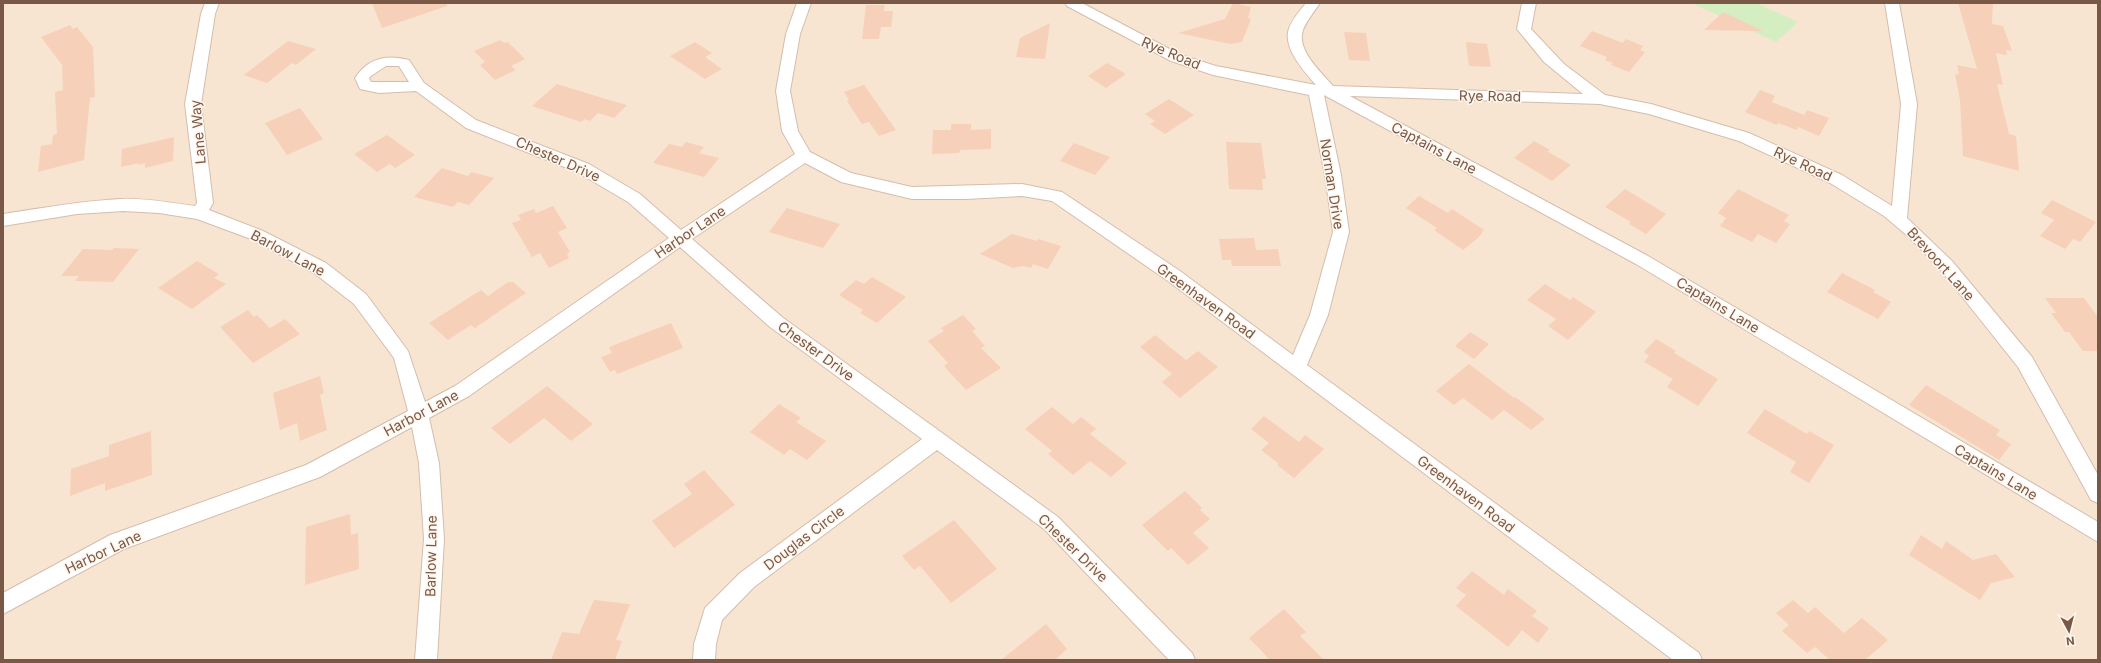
<svg xmlns="http://www.w3.org/2000/svg" width="2101" height="663" viewBox="0 0 2101 663" font-family="Inter,sans-serif">
  <style>
    .residential { fill: #f7e5d2 }
    .green { fill: #d4eec1 }
    .building { fill: #f7d0b9 }
    .lines { fill: none; stroke-linecap: round; stroke-linejoin: round }
    .street-casing { stroke: #d4bdac; stroke-width: 2 }
    .street { fill: #fff; fill-rule: evenodd }
    .labels { text-anchor: middle; stroke-width: 3; stroke-linejoin: round; paint-order: stroke }
    .street-label { font-size: 14px; fill: #7a5847; stroke: #fff7ed }
  </style>
  <rect width="100%" height="100%" fill="#fef4e4"/>
  <!-- residential -->
  <path class="residential" d="M3 3H2098V660H3Z"/>
  <!-- green -->
  <path class="green" d="M1692 3H1756L1798 22 1776 42Z"/>
  <!-- building -->
  <path class="building" d="M372 3H446L447 6 382 28Z
    M1233 3 1251 7 1248 18 1251 19 1242 42 1230 44 1178 33 1225 19Z
    M1958 3H1993L1992 24 2003 26 2012 51 2006 50 2007 55 1996 53 2003 85 1997 84 2009 134 2016 136 2019 171 1963 156 1960 100 1955 74 1959 75 1957 65 1977 69Z
    M866 5H885L884 11H893L891 27H881L879 39H862Z
    M1723 12 1763 31 1704 30Z
    M1050 23 1045 59 1016 57 1020 38Z
    M70 25 73 29 77 27 93 47 95 97 90 98 84 160 38 172 41 146 52 144 53 135 57 134 55 92 63 90 62 65 41 37Z
    M1592 31 1623 43 1626 39 1643 46 1640 50 1645 52 1629 72 1611 65 1613 63 1605 60 1607 57 1580 46Z
    M1344 32 1366 33 1370 61 1349 60Z
    M500 40 504 43 508 42 525 59 511 66 516 70 495 80 480 65 485 62 474 51Z
    M288 41 316 49 296 65 292 63 267 83 244 75Z
    M695 42 712 53 705 57 722 69 705 79 670 56Z
    M1466 42 1487 44 1491 67 1469 66Z
    M1107 63 1126 74 1106 88 1088 76Z
    M557 84 609 100 627 105 614 118 598 113 590 121 584 119 581 122 532 106Z
    M864 85 896 130 879 136 869 122 862 124 847 101 849 100 844 92Z
    M1760 90 1775 96 1772 102 1804 115 1801 121 1807 110 1829 118 1819 136 1798 127 1797 130 1778 123 1777 125 1745 112Z
    M1169 99 1194 115 1165 134 1150 124 1155 121 1145 114Z
    M300 108 323 139 287 155 265 123Z
    M951 124H971V130L991 129V149L960 150 959 153 932 154 933 130H951Z
    M387 135 415 155 395 168 390 164 377 172 354 154Z
    M174 137 173 161 145 168V163L138 165 139 163 121 167 122 149Z
    M1534 141 1550 150 1547 151 1571 165 1552 181 1514 158Z
    M686 142 704 147 699 153 719 158 704 177 653 163 669 144 682 147Z
    M1226 142 1261 143 1266 179H1262L1263 190 1229 189Z
    M1074 143 1110 157 1095 175 1060 161Z
    M442 168 468 176 471 172 494 178 469 205 458 202 453 207 414 197Z
    M1625 189 1666 214 1646 234 1629 224 1631 222 1605 207Z
    M1738 189 1789 215 1784 221 1790 224 1776 243 1758 234 1752 242 1720 226 1726 218 1718 213Z
    M1419 196 1448 213 1452 209 1484 230 1478 238 1463 250 1434 230 1437 228 1406 208Z
    M2052 200 2096 222 2080 242 2073 239 2065 249 2040 236 2054 220 2041 213Z
    M553 206 567 228 558 232 570 252 567 254 569 258 549 268 540 253 532 257 512 223 521 220 518 215 534 209 536 213Z
    M787 208 840 224 823 248 769 232Z
    M1012 234 1037 241 1038 239 1061 246 1048 269 1033 264 1031 268 1023 266 1013 268 980 254Z
    M1254 238 1256 250 1278 249 1281 266H1232L1231 260H1222L1219 239Z
    M114 248 139 249 113 282 75 281 79 276H61L83 249 112 250Z
    M197 261 219 274 214 278 226 284 192 309 158 288Z
    M1842 273 1875 290 1873 292 1891 302 1878 319 1827 292Z
    M872 277 906 297 877 323 860 313 863 310 839 295 856 280 864 284Z
    M508 282H513L526 293 475 328 471 325 448 340 429 323 481 290 488 296Z
    M1545 284 1570 300 1573 297 1596 312 1568 340 1548 326 1556 319 1527 300Z
    M2045 298H2084L2098 317V351H2083L2069 332H2065L2051 313H2056Z
    M248 310 254 317 257 315 270 328 285 319 300 334 253 363 220 327Z
    M963 315 976 329 972 331 985 346 981 348 1001 368 966 390 944 366 948 363 928 341 944 331 941 328Z
    M671 323 683 348 617 374 615 370 610 372 601 357 612 353 609 347Z
    M1470 332 1489 344 1474 359 1455 346Z
    M1155 335 1186 360 1198 351 1218 367 1180 398 1162 382 1172 374 1140 347Z
    M1656 339 1676 351 1674 353 1718 379 1698 406 1667 387 1673 379 1644 362 1649 356 1644 352Z
    M1469 364 1514 398 1515 397 1545 419 1531 430 1504 410 1492 420 1463 398 1454 405 1436 391Z
    M320 376 324 393 320 395 327 430 300 441 297 423 280 430 273 393Z
    M1926 385 2000 430 1996 435 2011 444 1999 460 1909 405Z
    M547 386 593 424 571 441 544 418 510 444 491 428Z
    M779 404 801 418 796 422 826 441 807 460 790 449 784 455 750 432Z
    M1052 407 1073 424 1081 417 1096 429 1090 434 1127 463 1111 477 1090 461 1073 475 1048 454 1052 451 1025 429Z
    M1765 409 1807 434 1809 431 1834 445 1809 483 1790 472 1796 462 1747 433Z
    M1264 416 1299 442 1305 435 1324 449 1294 478 1277 465 1279 464 1261 450 1269 443 1251 429Z
    M151 431 152 475 105 491V483L70 496 71 469 109 456V445Z
    M704 470 735 505 674 548 652 521 692 494 684 484Z
    M1185 491 1202 508 1200 510 1210 519 1193 533 1209 548 1188 565 1171 548 1168 551 1142 525Z
    M350 514 351 535 358 533 359 569 305 585 306 527Z
    M954 520 997 569 951 603 920 566 914 570 902 556Z
    M1921 535 1942 549 1946 541 1973 560 1996 554 2015 577 1991 583 1980 600 1909 555Z
    M1472 571 1504 595 1508 589 1537 611 1532 616 1549 628 1538 643 1522 630 1508 647 1456 606 1466 595 1456 588Z
    M594 600 630 604 616 640 622 641 615 660H551L562 632 579 634Z
    M1793 600 1808 613 1815 607 1844 633 1862 618 1888 640 1865 660H1830L1815 647 1807 653 1782 631 1789 625 1776 613Z
    M1284 609 1306 632 1300 636 1324 660H1270L1249 638Z
    M1046 624 1067 649 1055 660H1001Z"/>
  <g class="lines">
    <!-- street casing -->
    <g class="street-casing">
      <path id="street" d="M205 3H219L215 14 201 104 213 203 209 210 263 231 326 263 366 294 408 351 425 402 455 386 669 238 628 202 577 172 466 128 416 91 379 93 360 89 355 78C368 58 386 54 409 60L424 83 476 120 589 164 640 194 681 230 795 154 782 131 776 91 786 34 797 3H811L800 34 790 91 798 131 810 152 851 173 912 187 1022 184 1062 192 1180 271 1293 355 1310 315 1333 232 1325 175 1309 95 1213 75 1171 61 1067 6 1065 3H1082L1181 55 1216 66 1316 85C1305 72 1285 51 1288 32 1290 21 1300 11 1306 3H1320C1314 12 1307 20 1303 30 1296 50 1321 72 1333 86L1583 94 1544 62 1517 29 1522 3H1536L1531 29 1564 64 1605 95 1651 104 1749 133 1842 175 1892 206 1901 104 1885 3H1899L1917 104 1907 218 1952 261 2032 357 2098 475V503L2091 500 2018 367 1940 269 1910 238 1884 216 1830 183 1739 141 1649 114 1600 104 1350 96 1648 256 2098 522V542L1636 264 1324 95 1341 175 1349 232 1328 315 1307 365 1699 653 1702 660H1673L1168 281 1052 201 1022 196 966 199H912L841 182 805 163 692 239 782 317 1058 517 1192 653 1195 660H1169L1044 529 937 450 754 587 722 620 716 644 715 660H693L694 644 705 608 740 573 922 439 770 327 680 247 469 396 429 418 439 463 444 539 437 660H415L424 539 419 463 412 427 320 477 124 549 3 614V593L110 535 306 465 408 411 394 358 354 304 314 273 251 239 197 219 159 213 123 211 77 214 3 226V214C42 208 81 201 121 199 146 198 171 203 195 206L197 203 185 104 201 14ZM386 66H399L409 82H371L369 78 371 76Z"/>
    </g>
    <!-- street -->
    <use href="#street" class="street"/>
  </g>
  <g class="labels">
    <!-- street labels -->
    <g class="street-label">
      <text transform="translate(1171 53) rotate(23)" y="5">Rye Road</text>
      <text transform="translate(1490 96) rotate(1)" y="5">Rye Road</text>
      <text transform="translate(198 132) rotate(-95)" y="5">Lane Way</text>
      <text transform="translate(1434 148) rotate(28)" y="5">Captains Lane</text>
      <text transform="translate(558 159) rotate(24)" y="5">Chester Drive</text>
      <text transform="translate(1803 164) rotate(25)" y="5">Rye Road</text>
      <text transform="translate(1332 184) rotate(81)" y="5">Norman Drive</text>
      <text transform="translate(690 232) rotate(-34)" y="5">Harbor Lane</text>
      <text transform="translate(288 253) rotate(28)" y="5">Barlow Lane</text>
      <text transform="translate(1941 264) rotate(48)" y="5">Brevoort Lane</text>
      <text transform="translate(1206 301) rotate(36)" y="5">Greenhaven Road</text>
      <text transform="translate(1718 305) rotate(31)" y="5">Captains Lane</text>
      <text transform="translate(816 351) rotate(36)" y="5">Chester Drive</text>
      <text transform="translate(421 413) rotate(-28)" y="5">Harbor Lane</text>
      <text transform="translate(1996 472) rotate(31)" y="5">Captains Lane</text>
      <text transform="translate(1466 494) rotate(37)" y="5">Greenhaven Road</text>
      <text transform="translate(804 538) rotate(-37)" y="5">Douglas Circle</text>
      <text transform="translate(1073 548) rotate(44)" y="5">Chester Drive</text>
      <text transform="translate(103 552) rotate(-25)" y="5">Harbor Lane</text>
      <text transform="translate(431 556) rotate(-89)" y="5">Barlow Lane</text>
    </g>
  </g>
  <!-- border -->
  <rect width="2101" height="663" fill="none" stroke="#7a5847" stroke-width="8"/>
  <!-- north arrow -->
  <g transform="translate(2069 631) rotate(173)" stroke="#fff7ed" stroke-width="3" paint-order="stroke">
  <path d="M0-3L7 15L0 10L-7 15Z" fill="#7a5847"/>
  <text y="-6" font-size="11" font-weight="bold" text-anchor="middle" fill="#7a5847">N</text>
  </g>
</svg>
